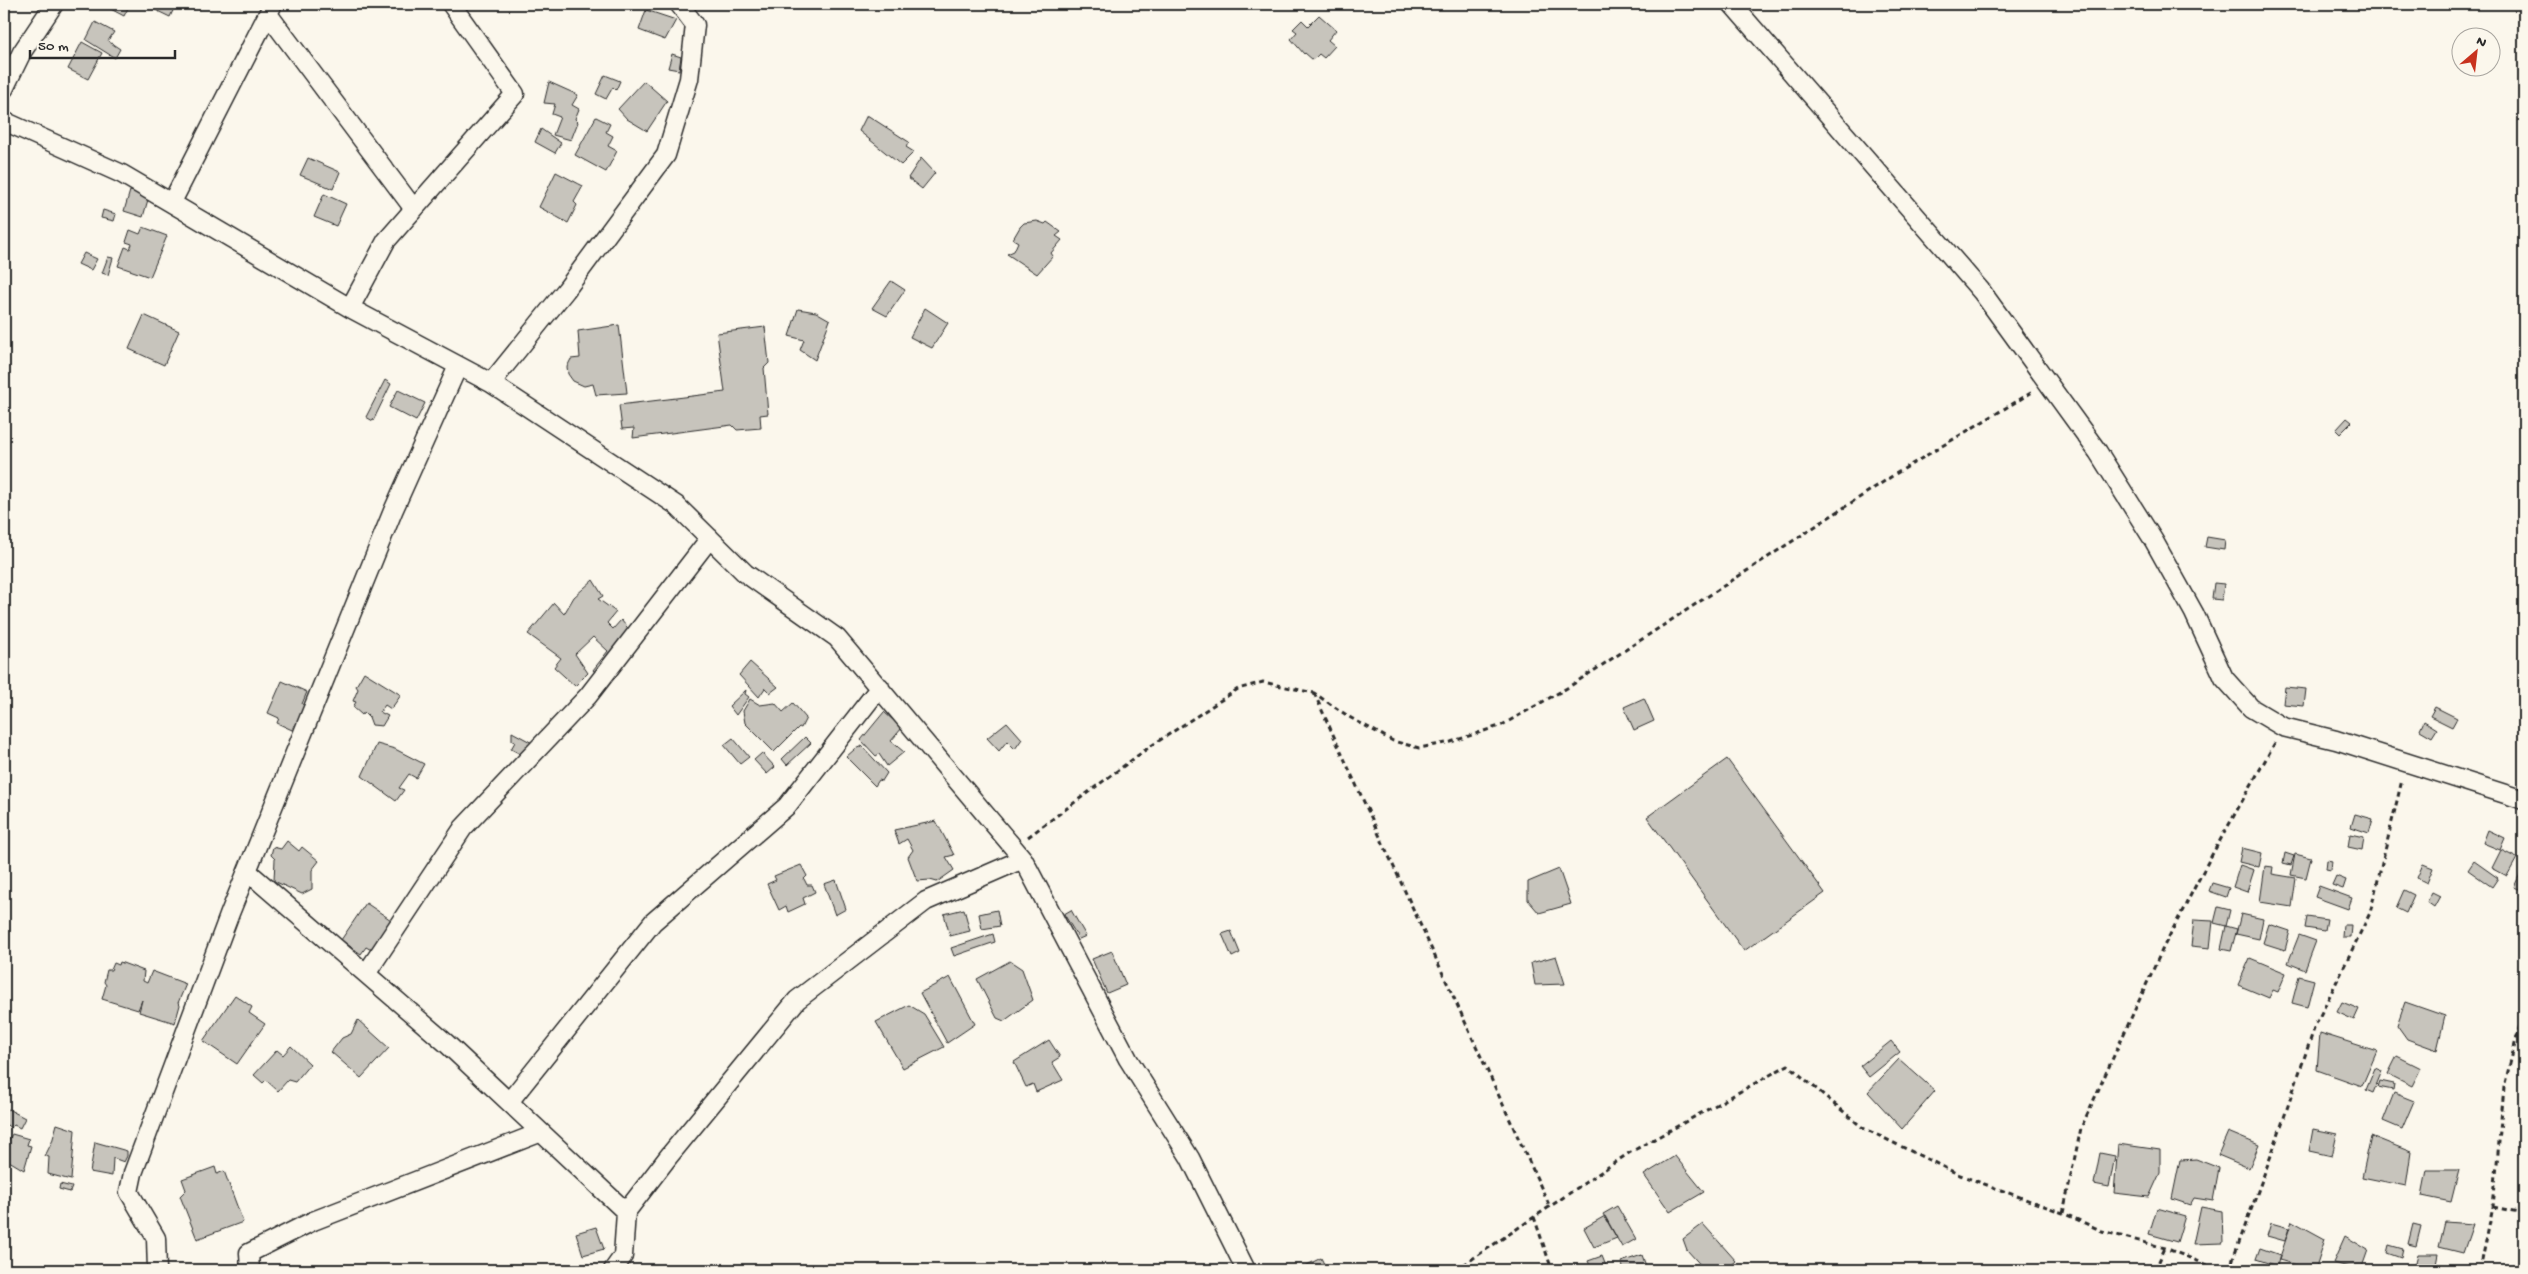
<svg xmlns="http://www.w3.org/2000/svg" width="2528" height="1274" viewBox="0 0 2528 1274" font-family="'Gochi Hand',sans-serif">
  <style>
    .building { fill: #c7c4bc; stroke: #2b2b2b }
    .lines { fill: none; stroke-linecap: round; stroke-linejoin: round }
    .minor-casing { stroke: #2b2b2b; stroke-width: 21 }
    .path { stroke: #2b2b2b; stroke-width: 3; stroke-dasharray: 5 4; stroke-linecap: butt }
    .minor { stroke: #fbf7ec; stroke-width: 18 }
  </style>
  <rect width="100%" height="100%" fill="#fbf7ec"/>
  <filter id="ink" filterUnits="userSpaceOnUse"><feTurbulence type="fractalNoise" baseFrequency=".02" numOctaves="2"/><feDisplacementMap in="SourceGraphic" scale="10" xChannelSelector="R" yChannelSelector="G"/><feConvolveMatrix kernelMatrix="1 2 1 2 8 2 1 2 1" color-interpolation-filters="sRGB"/></filter>
  <g filter="url(#ink)">
    <!-- building -->
    <path class="building" d="M106 4H130L124 16 105 6Z
      M143 4H176L170 17Z
      M646 10 676 20 665 40 639 30Z
      M1319 15 1336 30 1328 40 1335 46 1324 58 1319 54 1313 60 1305 53 1304 54 1291 39 1297 32 1293 29 1302 20 1308 26Z
      M95 22 114 32 108 41 120 49 115 58 86 40Z
      M82 42 102 53 88 79 68 69Z
      M672 54 681 57 679 70 668 68Z
      M605 75 620 81 616 90 613 87 606 99 596 94Z
      M644 81 667 101 647 131 627 119 618 109Z
      M549 82 578 95 572 105 579 109 575 119 578 122 571 140 553 135 560 117 552 114 555 104 544 103Z
      M867 115 909 142 906 147 914 152 901 165 859 131Z
      M596 117 610 124 606 132 613 136 608 146 617 151 606 172 575 155Z
      M541 129 561 143 555 153 535 142Z
      M308 158 340 172 333 189 300 175Z
      M921 158 935 173 922 189 908 178Z
      M556 172 583 186 574 202 577 205 568 223 539 207Z
      M130 191 149 196 143 217 124 211Z
      M324 194 346 204 336 226 314 217Z
      M103 210 116 214 114 221 101 218Z
      M1037 221 1045 224 1047 222 1061 232 1056 236 1062 240 1051 253 1053 256 1037 274 1007 254 1014 251 1018 242 1013 239 1020 227 1024 223Z
      M143 227 167 236 150 277 118 266 125 247 130 249 132 244 126 242 130 230 140 234Z
      M84 253 97 259 91 270 78 264Z
      M108 257 113 258 108 275 102 273Z
      M891 281 905 290 887 316 872 308Z
      M925 308 948 323 932 348 910 337Z
      M798 309 816 312 830 320 815 360 800 350 804 340 789 336Z
      M144 315 179 331 164 365 129 349Z
      M619 325 627 393 596 395 593 384 584 386 573 381 568 374 567 367 571 359 580 358 578 331Z
      M765 327 769 363 764 368 768 414 760 415 761 428 737 430 732 425 633 438 634 428 622 429 619 405 725 392 717 333Z
      M385 380 391 384 373 421 366 417Z
      M398 390 425 403 416 421 389 407Z
      M2347 418 2352 422 2340 434 2336 430Z
      M2207 537 2225 540 2224 550 2205 547Z
      M593 580 603 596 598 599 616 612 607 623 613 629 621 620 632 633 599 677 593 670 608 651 593 637 575 654 588 673 575 686 554 667 561 658 528 634 554 603 564 614 574 597Z
      M2214 583 2224 584 2222 600 2212 599Z
      M750 662 778 687 770 693 765 688 759 697 739 675Z
      M364 672 401 695 391 709 385 705 380 712 388 716 382 726 372 725 369 717 364 712 362 715 353 707 356 702 353 701 358 689 356 686Z
      M282 681 307 692 302 704 310 708 301 728 294 725 292 730 277 723 279 718 268 713Z
      M2285 687 2306 689 2304 706 2283 704Z
      M746 690 745 694 749 697 736 715 729 706Z
      M1644 698 1654 721 1634 730 1624 707Z
      M750 699 760 705 775 703 783 712 793 703 806 718 801 728 799 727 774 752 745 723 743 711Z
      M2435 707 2457 718 2452 727 2430 716Z
      M884 712 902 728 891 741 904 752 887 766 879 754 876 756 861 740Z
      M2424 721 2437 729 2432 737 2420 730Z
      M1007 722 1022 739 1015 749 1007 741 999 751 987 738Z
      M512 732 536 745 528 758 511 749 515 742 512 740Z
      M805 737 811 743 787 765 782 759Z
      M733 738 749 757 740 764 724 745Z
      M377 744 395 749 424 764 416 778 409 774 399 788 404 790 396 801 362 776Z
      M862 746 887 773 882 781 879 780 875 786 846 757 855 749Z
      M762 753 775 767 767 774 754 760Z
      M1727 759 1825 893 1744 951 1647 817Z
      M2355 814 2373 819 2369 833 2351 827Z
      M936 821 954 855 946 857 954 870 937 882 930 880 917 881 908 857 913 850 907 839 899 844 894 830Z
      M2488 830 2505 838 2500 850 2483 843Z
      M2350 834 2364 837 2362 850 2348 847Z
      M287 841 299 851 302 847 319 861 312 870V889L302 894 274 881 275 859 271 855 273 847 281 849Z
      M2242 848 2262 853 2259 867 2239 862Z
      M2501 850 2517 858 2507 876 2492 868Z
      M2285 853 2294 856 2291 865 2283 863Z
      M2295 854 2311 858 2306 878 2291 875Z
      M2327 860 2332 861 2331 870 2326 869Z
      M2474 861 2498 878 2492 887 2468 870Z
      M2423 864 2433 868 2427 883 2417 878Z
      M801 865 807 876 804 879 807 885H812L815 892 803 898 805 904 788 912 786 906 779 910 767 884 776 880 774 876Z
      M2240 865 2254 870 2247 892 2233 887Z
      M2265 866 2273 867 2272 874 2296 878 2292 907 2260 902Z
      M1559 869 1571 904 1539 913 1528 900V882Z
      M2520 874 2524 876V891L2514 887Z
      M2336 876 2346 880 2343 889 2332 885Z
      M836 880 846 909 835 915 824 884Z
      M2212 883 2229 888 2226 897 2209 891Z
      M2319 886 2352 898 2348 909 2315 897Z
      M2404 890 2414 895 2406 913 2396 908Z
      M2432 892 2440 896 2434 907 2427 902Z
      M366 903 397 924 375 952 366 947 361 954 341 940Z
      M2218 907 2230 910 2226 926 2214 923Z
      M964 909 970 931 950 936 944 914Z
      M997 910 1000 926 982 929 979 914Z
      M1071 910 1086 936 1079 939 1064 914Z
      M2241 914 2263 919 2259 939 2236 934Z
      M2307 917 2327 920 2325 931 2305 928Z
      M2194 920 2213 921 2210 948 2191 946Z
      M2269 924 2290 931 2285 950 2263 943Z
      M2343 925H2351L2350 937H2342Z
      M2226 926 2237 929 2231 951 2221 949Z
      M1231 931 1240 953 1232 957 1222 934Z
      M993 934 995 942 954 956 951 948Z
      M2299 935 2316 941 2305 970 2288 963Z
      M1112 951 1126 985 1107 993 1092 959Z
      M1556 956 1565 984 1535 985 1531 963Z
      M2250 958 2286 973 2278 992 2273 990 2269 998 2238 985Z
      M1010 961 1022 969 1033 1000 1004 1021 997 1018 977 979Z
      M120 962 144 971 143 981 147 983 152 971 186 984 178 1003 180 1005 175 1023 139 1012 142 1000 138 1010 102 999 106 985 104 982 107 970H111L114 963 119 965Z
      M2299 976 2314 980 2307 1007 2292 1003Z
      M950 977 975 1024 947 1043 920 993Z
      M235 995 252 1007 249 1013 265 1024 237 1064 203 1041Z
      M2342 1002 2359 1009 2354 1020 2337 1012Z
      M2405 1002 2445 1016 2437 1050 2407 1039 2397 1025Z
      M909 1005 924 1014 944 1047 903 1068 876 1022Z
      M358 1020 389 1048 361 1078 331 1052 342 1038 351 1034Z
      M2320 1033 2377 1051 2362 1086 2317 1070Z
      M1049 1040 1060 1057 1052 1062 1063 1080 1036 1092 1033 1084 1026 1087 1014 1062Z
      M1891 1041 1900 1052 1869 1077 1860 1066Z
      M291 1046 310 1064 295 1082 288 1080 278 1091 266 1080 263 1083 254 1075 277 1050 283 1055Z
      M2397 1056 2421 1068 2412 1086 2388 1074Z
      M1899 1059 1935 1091 1902 1129 1868 1092Z
      M2375 1068 2382 1071 2373 1093 2366 1090Z
      M2380 1081 2394 1084 2393 1090 2378 1087Z
      M2394 1093 2414 1101 2402 1129 2383 1121Z
      M4 1107 25 1118 20 1128 14 1125 11 1128 4 1123Z
      M57 1124 75 1130 71 1180 48 1174 49 1157 45 1156 52 1142Z
      M2313 1129 2337 1134 2332 1156 2309 1151Z
      M2228 1132 2259 1145 2249 1168 2218 1155Z
      M12 1134 29 1139 27 1145 31 1146 24 1170 4 1158V1149Z
      M2371 1136 2411 1152 2406 1186 2362 1177Z
      M95 1142 127 1151V1156L124 1162 113 1158 112 1176 90 1172Z
      M2118 1144 2160 1150V1173L2149 1197 2114 1193Z
      M2100 1153 2115 1156 2109 1187 2094 1184Z
      M1675 1156 1704 1192 1670 1212 1644 1175Z
      M2196 1159 2219 1168 2213 1201 2194 1198 2190 1205 2172 1199 2180 1160Z
      M215 1167 217 1174 224 1171 243 1222 197 1239 180 1196 186 1190 182 1179Z
      M2427 1170H2459L2451 1202 2422 1196Z
      M60 1184 72 1187 70 1192 59 1189Z
      M1617 1206 1636 1239 1622 1247 1603 1214Z
      M2201 1207 2222 1211 2223 1243 2193 1244Z
      M2157 1208 2185 1216 2177 1242 2149 1234Z
      M1605 1216 1617 1238 1594 1247 1584 1228Z
      M2292 1221 2325 1239 2315 1270 2279 1260Z
      M2445 1222 2473 1224 2463 1253 2439 1247Z
      M2271 1223 2289 1228 2285 1241 2267 1236Z
      M1703 1224 1736 1261 1726 1270H1705L1687 1250 1683 1239Z
      M2413 1224 2421 1226 2416 1246 2408 1244Z
      M596 1227 604 1249 583 1255 576 1233Z
      M2345 1236 2368 1250 2361 1270 2333 1263Z
      M2389 1245 2403 1249 2401 1258 2387 1253Z
      M2260 1248 2280 1255 2277 1266 2256 1259Z
      M2418 1254H2438L2435 1270H2414Z
      M1642 1255 1646 1266 1633 1270H1624L1621 1262Z
      M1602 1256 1606 1266 1592 1270 1588 1261Z
      M1321 1258 1327 1270H1297Z"/>
    <g class="lines">
      <!-- minor casing -->
      <g class="minor-casing">
        <path id="minor" d="M1732 4 1982 292 2098 452 2154 541 2194 613 2224 678 2251 708 2283 727 2336 740 2524 800
          M268 14 414 209
          M4 89 22 52 54 4
          M4 121 122 174 350 308 491 383 676 505 745 573 837 638 1023 859 1128 1059 1190 1158 1246 1270
          M172 202 272 6
          M350 308 386 241 515 94 451 4
          M491 383 566 290 666 155 689 79 695 25 679 4
          M247 871 446 1043 626 1212
          M366 974 463 828 588 696 710 538
          M509 1102 653 922 787 806 880 687
          M157 1270 156 1238 129 1192 133 1173 230 913 393 511 458 366
          M250 1270 249 1253 313 1221 539 1133
          M613 1270 623 1256 626 1212 669 1156 797 1000 926 901 1023 859"/>
      </g>
      <!-- path -->
      <path class="path" d="M1314 693 1550 1207
        M1028 837 1148 748 1238 689 1263 682 1314 693 1351 718 1393 741 1419 748 1451 742 1502 725 1567 688 1897 473 2034 391
        M2493 1207 2524 1213
        M2063 1213 2081 1128 2163 948 2209 860 2276 741
        M1534 1217 1552 1270
        M1456 1270 1629 1153 1788 1065 1863 1128 1960 1175 2063 1213 2102 1231 2165 1248 2220 1270
        M2155 1270 2165 1248
        M2229 1270 2273 1150 2315 1026 2370 913 2402 780
        M2480 1270 2493 1207 2504 1087 2524 1009"/>
      <!-- minor -->
      <use href="#minor" class="minor"/>
    </g>
  </g>
  <!-- margin -->
  <rect width="2528" height="1274" fill="none" stroke="#fbf7ec" stroke-width="20"/>
  <rect x="10" y="10" width="2508" height="1254" fill="none" stroke="#2b2b2b" stroke-width="2" filter="url(#ink)"/>
  <!-- north arrow -->
  <g transform="translate(2476 52) rotate(28)"><circle r="24" fill="#fbf7ec" stroke="#a8a59f"/>
  <path d="M0-4L9 19L0 12L-9 19Z" fill="#c8321e"/>
  <text y="-8" font-size="14" font-weight="bold" text-anchor="middle" fill="#2b2b2b">N</text>
  </g>
  <!-- scale -->
  <path d="M30 50v8h145v-8" fill="none" stroke="#2b2b2b" stroke-width="2.5"/>
  <text x="38" y="50" font-size="15" fill="#2b2b2b" stroke="#fbf7ec" stroke-width="4" paint-order="stroke">50 m</text>
</svg>
